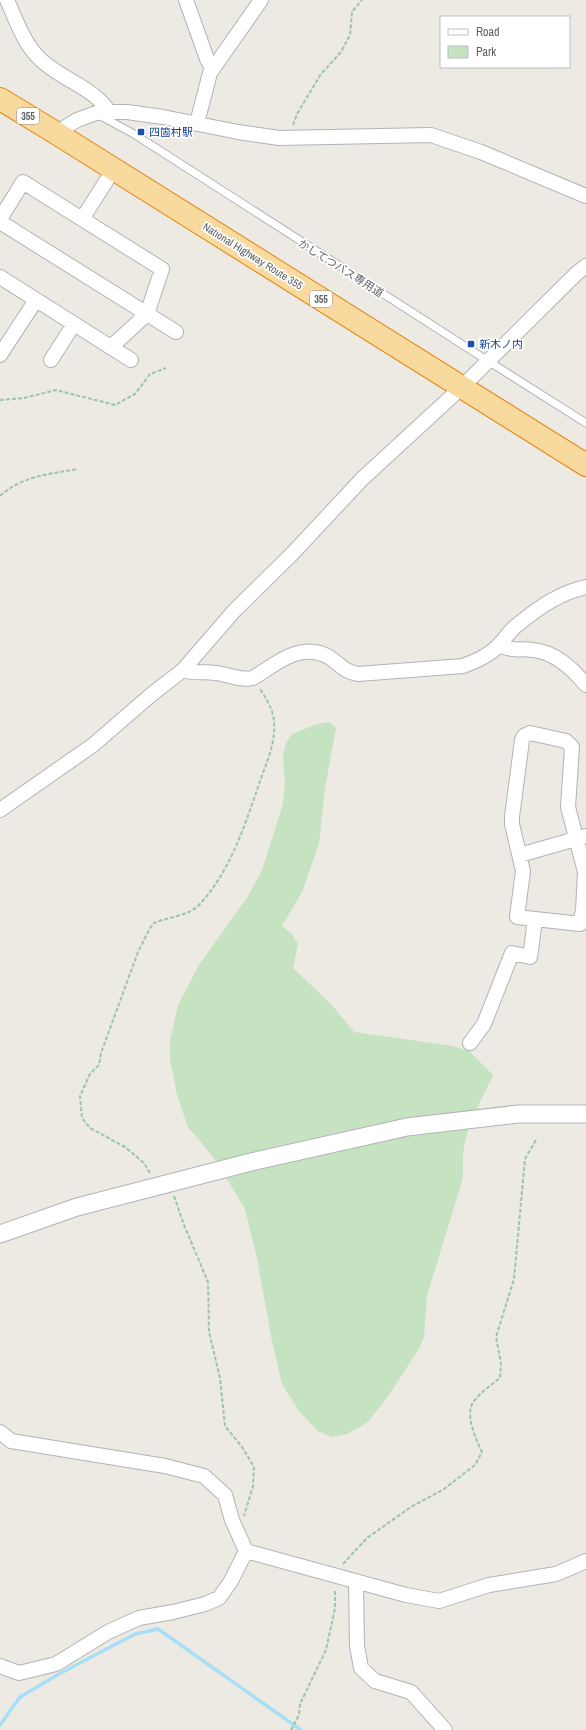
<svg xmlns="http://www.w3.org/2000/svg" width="586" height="1730" viewBox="0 0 586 1730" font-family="'Archivo Narrow','Noto Sans JP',sans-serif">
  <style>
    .green { fill: #c5e3c1 }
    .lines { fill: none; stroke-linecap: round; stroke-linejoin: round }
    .stream { stroke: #a7dff9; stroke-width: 3.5 }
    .service-casing { stroke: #b0b4b7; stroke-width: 9 }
    .minor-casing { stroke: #b0b4b7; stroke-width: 16 }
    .tertiary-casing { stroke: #b0b4b7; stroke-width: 19 }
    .trunk-casing { stroke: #e1860f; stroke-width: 24 }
    .path { stroke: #9cc6a3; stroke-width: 2; stroke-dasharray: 4 2; stroke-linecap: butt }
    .service { stroke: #fff; stroke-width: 7 }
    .minor { stroke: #fff; stroke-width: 14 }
    .tertiary { stroke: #fff; stroke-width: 17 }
    .trunk { stroke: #f8da9e; stroke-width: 22 }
    .transit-dot { fill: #1a4fb4; stroke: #fff; stroke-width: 1.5 }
    .labels { text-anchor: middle; stroke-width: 3.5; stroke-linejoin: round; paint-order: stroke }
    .shield { fill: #fff; stroke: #8c8f92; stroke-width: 1 }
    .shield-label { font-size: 10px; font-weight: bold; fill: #5b5f63 }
    .transit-label { font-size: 11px; fill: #164399; stroke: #fff; text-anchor: start }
    .street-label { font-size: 11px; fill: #5b5f63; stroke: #fff }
  </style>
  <rect width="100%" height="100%" fill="#ede9e3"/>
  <!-- green -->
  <path class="green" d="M329 722 336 728 325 788 319 844 302 892 282 926 292 934 298 944 293 968 332 1005 354 1032 453 1046 469 1051 493 1075C483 1097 468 1122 464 1147 462 1158 464 1170 462 1181L427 1296 424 1337 420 1347 389 1395 368 1422 347 1434 331 1437 318 1431 299 1411 282 1384 271 1336 257 1258 245 1209 214 1158 188 1127 177 1095 170 1060V1041L178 1005 199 965 248 896 262 870 283 804 285 783 283 756 286 743 292 734 317 724Z"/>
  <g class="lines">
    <!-- stream -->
    <path class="stream" d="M0 1725 20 1697 59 1674 135 1634 158 1629 301 1730"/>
    <!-- service casing -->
    <g class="service-casing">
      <path id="service" d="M99 115 134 134 488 361 586 423"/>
    </g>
    <!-- minor casing -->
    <g class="minor-casing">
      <path id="minor" d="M7 0C16 20 24 44 40 59 60 79 95 88 109 112
        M186 0 207 59 212 68
        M197 123 210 73 261 0
        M56 133 77 120 96 113 109 112H127L163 117 238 132 279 138 431 135 481 152 586 196
        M0 219 23 182 82 219 114 169
        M82 219 162 269 147 314 111 347
        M0 222 176 332
        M0 277 131 360
        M0 355 36 300
        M51 360 74 324
        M499 645C515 652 518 648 533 650 555 652 572 668 586 685
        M183 670C195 674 204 671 215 673 229 674 239 681 253 678 276 664 300 641 329 657 340 664 344 672 358 674L463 666C476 661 488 656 498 646 504 640 509 632 516 626 536 609 560 592 586 587
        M530 733 566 741 572 747 568 807 585 872 583 910 580 924 517 917 523 871 512 824V817L522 740 524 736Z
        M0 810 93 745 152 694 183 670 234 611 292 554 362 479 462 387 577 273 586 266
        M520 855 586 836
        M470 1043 484 1024 512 953 530 957 535 920
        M0 1432 11 1441 165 1466 204 1476 225 1495 232 1520 246 1551 406 1595 439 1601 489 1585 556 1574 586 1561
        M356 1581 357 1646 361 1668 375 1681 411 1692 445 1730
        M0 1666 19 1673 56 1664 108 1632 139 1618 173 1612 205 1604 219 1598 231 1581 246 1551"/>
    </g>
    <!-- tertiary casing -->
    <g class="tertiary-casing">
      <path id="tertiary" d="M0 1234 77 1207 170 1183 251 1162 407 1127 518 1114H586"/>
    </g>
    <!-- trunk casing -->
    <g class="trunk-casing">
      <path id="trunk" d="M0 99 56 133 586 465"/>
    </g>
    <!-- path -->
    <path class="path" d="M293 125 297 114 321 74 341 52 350 35 352 12 362 0
      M0 400 24 398 56 390 115 405 135 394 150 374 166 368
      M0 496C22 476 49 474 78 469
      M150 1173 144 1163 125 1147 90 1128 82 1118 80 1096 90 1074 99 1065 101 1053 138 952 150 928 154 923C168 917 188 916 199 905 230 872 245 825 259 784 266 764 276 743 274 722 273 709 267 700 260 689
      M174 1196 184 1225 208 1282 209 1332 220 1378 225 1426 242 1447 254 1467 253 1486 244 1516
      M343 1564 367 1538 411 1507 444 1489 475 1465 482 1452C476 1440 464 1413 474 1401 481 1392 491 1385 500 1378L501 1363 496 1337 514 1279 525 1159 536 1140
      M291 1730 299 1715 300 1704 326 1650 335 1608V1589"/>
    <!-- service -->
    <use href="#service" class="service"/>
    <!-- minor -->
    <use href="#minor" class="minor"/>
    <!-- tertiary -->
    <use href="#tertiary" class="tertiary"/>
    <!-- trunk -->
    <use href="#trunk" class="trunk"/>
  </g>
  <!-- markers -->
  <g class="transit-dot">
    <rect x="137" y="128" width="8" height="8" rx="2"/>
    <rect x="467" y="340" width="8" height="8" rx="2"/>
  </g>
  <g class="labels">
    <!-- shield labels -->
    <g class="shield">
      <rect x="17" y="108" width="22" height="16" rx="3"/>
      <rect x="310" y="291" width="22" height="16" rx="3"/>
    </g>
    <g class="shield-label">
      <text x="28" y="120">355</text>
      <text x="321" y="303">355</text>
    </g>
    <!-- transit labels -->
    <g class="transit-label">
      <text x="149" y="136">四箇村駅</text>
      <text x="479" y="348">新木ノ内</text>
    </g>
    <!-- street labels -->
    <g class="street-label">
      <text transform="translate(253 256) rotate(32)" y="4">National Highway Route 355</text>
      <text transform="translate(341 268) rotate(32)" y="4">かしてつバス専用道</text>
    </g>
  </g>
  <!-- legend -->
  <rect x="440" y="16" width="130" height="52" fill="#ffffff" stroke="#bdbfc1"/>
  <rect x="448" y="29" width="20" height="6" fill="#ffffff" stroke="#bdbfc1"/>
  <text x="476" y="36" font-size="12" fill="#5b5f63">Road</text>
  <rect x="448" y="46" width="20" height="12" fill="#c5e3c1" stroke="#bdbfc1"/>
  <text x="476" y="56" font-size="12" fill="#5b5f63">Park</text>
</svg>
